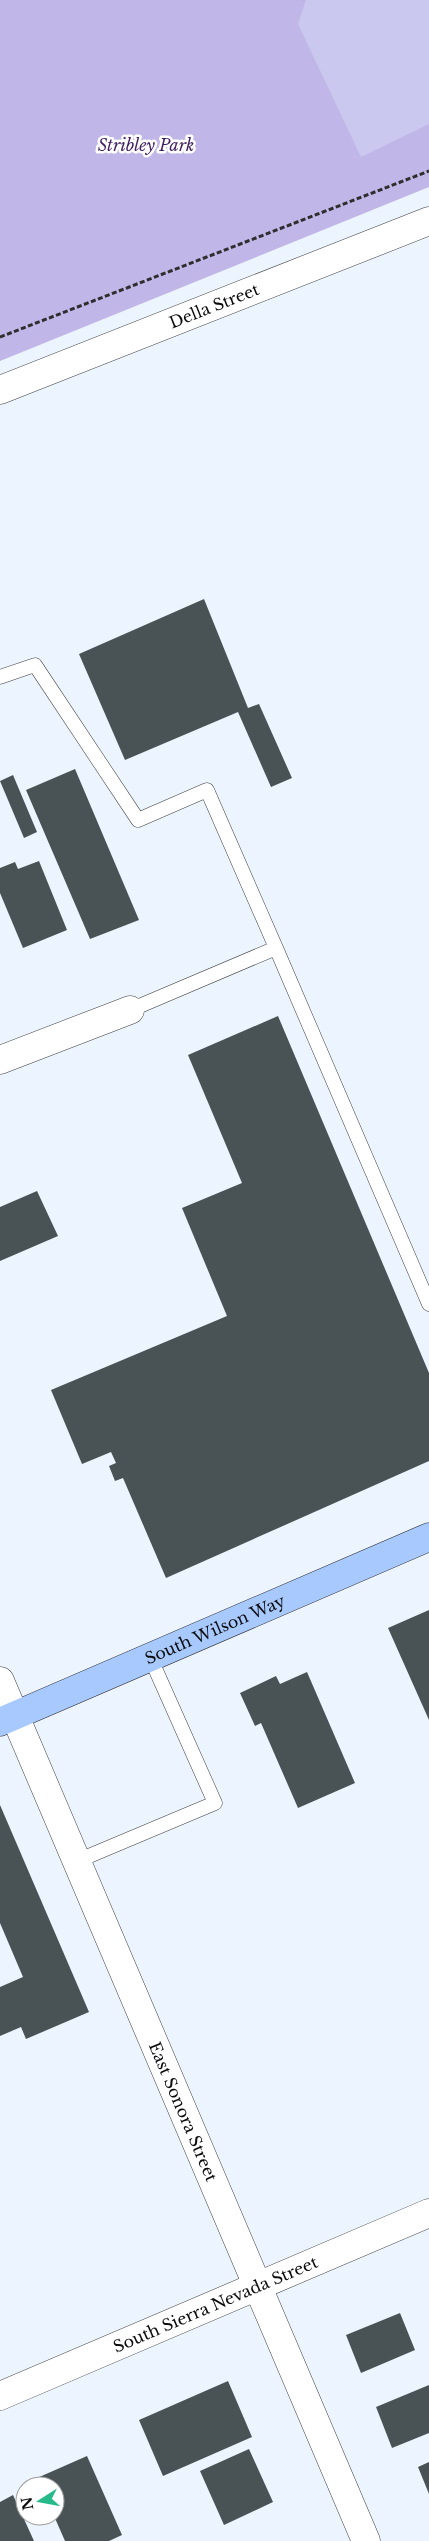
<svg xmlns="http://www.w3.org/2000/svg" width="429" height="2541" viewBox="0 0 429 2541" font-family="'Libre Baskerville',serif">
  <style>
    .green { fill: #c0b6e8 }
    .pitch { fill: #cbc8ef }
    .building { fill: #495355 }
    .lines { fill: none; stroke-linecap: round; stroke-linejoin: round }
    .lane-casing { stroke: #3f3f3f; stroke-width: 15 }
    .street-casing { stroke: #3f3f3f; stroke-width: 29 }
    .secondary-casing { stroke: #2e2e2e; stroke-width: 29 }
    .path { stroke: #2e2e2e; stroke-width: 3; stroke-dasharray: 5 2.5; stroke-linecap: butt }
    .lane { stroke: #fff; stroke-width: 14 }
    .street { stroke: #fff; stroke-width: 28 }
    .secondary { stroke: #a8c9fe; stroke-width: 28 }
    .labels { text-anchor: middle; stroke-width: 5; stroke-linejoin: round; paint-order: stroke }
    .park-label { font-size: 16px; font-style: italic; fill: #411e63; stroke: #fff }
    .street-label { font-size: 16px; fill: #0c0c0c; stroke: #fff }
  </style>
  <rect width="100%" height="100%" fill="#ecf5ff"/>
  <!-- green -->
  <path class="green" d="M0 0H429V187L0 361Z"/>
  <!-- pitch -->
  <path class="pitch" d="M306 0H429V124L361 157 298 24Z"/>
  <!-- building -->
  <path class="building" d="M204 599 248 708 259 704 292 778 271 787 238 712 125 760 79 654Z
    M75 769 139 920 90 939 26 790Z
    M13 775 37 832 24 838 0 781Z
    M39 861 67 930 23 948 0 893V868L15 862 18 869Z
    M278 1016 429 1373V1461L166 1578 123 1478 115 1481 109 1466 116 1463 111 1452 82 1464 51 1390 227 1316 182 1208 242 1183 188 1055Z
    M37 1191 58 1236 0 1261V1207Z
    M429 1610V1720L388 1628Z
    M307 1672 355 1783 298 1808 261 1723 255 1726 240 1693 276 1676 280 1684Z
    M0 1805 89 2012 26 2039 21 2027 0 2036V1987L23 1977 0 1923Z
    M400 2313 415 2350 361 2373 346 2335Z
    M228 2381 252 2437 163 2476 139 2420Z
    M429 2385V2433L392 2448 376 2407Z
    M249 2449 273 2502 224 2525 200 2471Z
    M87 2456 122 2535 109 2541H65L54 2516 55 2486H40L37 2478Z
    M429 2462V2494L418 2467Z
    M13 2495 34 2541H0V2502Z"/>
  <g class="lines">
    <!-- lane casing -->
    <g class="lane-casing">
      <path id="lane" d="M0 677 35 665 138 820 207 790 276 948
        M130 1010 276 948 429 1304
        M77 1861 215 1803 150 1657"/>
    </g>
    <!-- street casing -->
    <g class="street-casing">
      <g id="street">
        <path id="s1" d="M0 390 429 221"/>
        <path d="M0 1060 130 1010"/>
        <path id="s2" d="M0 1681 366 2541"/>
        <path id="s3" d="M0 2396 429 2213"/>
      </g>
    </g>
    <!-- secondary casing -->
    <g class="secondary-casing">
      <g id="secondary">
        <path id="s4" d="M0 1722 429 1537"/>
      </g>
    </g>
    <!-- path -->
    <path class="path" d="M0 337 429 171"/>
    <!-- lane -->
    <use href="#lane" class="lane"/>
    <!-- street -->
    <use href="#street" class="street"/>
    <!-- secondary -->
    <use href="#secondary" class="secondary"/>
  </g>
  <g class="labels">
    <!-- park labels -->
    <g class="park-label">
      <text x="146" y="151">Stribley Park</text>
    </g>
    <!-- street labels -->
    <g class="street-label">
      <text dy="6" stroke="none"><textPath href="#s1" startOffset="230">Della Street</textPath></text>
      <text dy="6" stroke="none"><textPath href="#s4" startOffset="234">South Wilson Way</textPath></text>
      <text dy="6" stroke="none"><textPath href="#s2" startOffset="468">East Sonora Street</textPath></text>
      <text dy="6" stroke="none"><textPath href="#s3" startOffset="234">South Sierra Nevada Street</textPath></text>
    </g>
  </g>
  <!-- north arrow -->
  <g transform="translate(40 2501) rotate(259)"><circle r="24" fill="#ffffff" stroke="#9e9e9e"/>
  <path d="M0-4L9 19L0 12L-9 19Z" fill="#26ba8a"/>
  <text y="-8" font-size="14" font-weight="bold" text-anchor="middle" fill="#0c0c0c">N</text>
  </g>
</svg>
